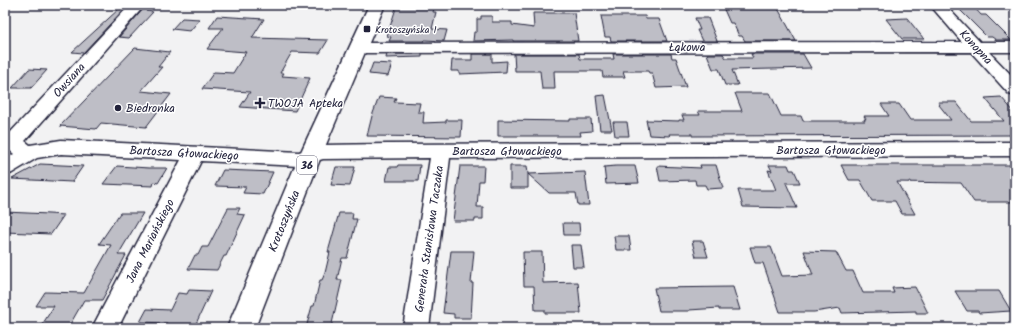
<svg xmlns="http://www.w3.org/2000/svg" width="1020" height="333" viewBox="0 0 1020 333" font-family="Kalam,sans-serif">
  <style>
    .building { fill: #bebec6; stroke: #22223b }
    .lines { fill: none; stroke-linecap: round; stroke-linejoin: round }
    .minor-casing { stroke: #22223b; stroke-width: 3 }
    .major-casing { stroke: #22223b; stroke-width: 3 }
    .minor { fill: #fff; fill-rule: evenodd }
    .major { fill: #fff; fill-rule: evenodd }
    .poi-dot { fill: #22223b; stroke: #fff; stroke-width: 1.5 }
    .labels { text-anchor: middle; stroke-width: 3; stroke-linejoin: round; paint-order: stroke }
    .far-poi-label { font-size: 10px; fill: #22223b; stroke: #fff; text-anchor: start }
    .shield { fill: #fff; stroke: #646476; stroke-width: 1 }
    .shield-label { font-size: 11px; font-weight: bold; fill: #22223b }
    .street-label { font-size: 12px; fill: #22223b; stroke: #fff }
    .poi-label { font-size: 12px; fill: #22223b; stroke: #fff; text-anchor: start }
  </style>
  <rect width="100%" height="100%" fill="#f2f2f3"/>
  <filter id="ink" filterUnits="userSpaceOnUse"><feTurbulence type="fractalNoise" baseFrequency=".025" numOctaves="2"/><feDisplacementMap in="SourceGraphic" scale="8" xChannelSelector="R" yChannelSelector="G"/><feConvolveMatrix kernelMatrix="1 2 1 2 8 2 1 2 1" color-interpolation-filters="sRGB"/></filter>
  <g filter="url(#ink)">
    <!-- building -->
    <path class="building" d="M397 5H435L433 12H436L432 29 447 30 444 41 425 40 424 41H389L391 37 387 36Z
      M722 5H776L796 41H745L742 36H739L733 23H730Z
      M972 5 981 15H986L1011 40H996L992 37H987L956 6Z
      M120 8H125L83 53 72 52Z
      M144 8 149 9 146 11 153 12 129 38 119 37Z
      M533 13H574L578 41H513V40L473 41 474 32H477V19H481V16H492V22H512V25L534 28Z
      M217 16 264 19 252 38 328 40 320 53 292 52 280 73H284L282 76 310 78 295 111 240 107 250 92 202 89 214 72 233 73 246 52 207 49 223 28H209Z
      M601 16H645L646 19H659L667 41H611L610 37H605Z
      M182 18 200 19 190 31 172 29Z
      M695 18H708L717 41H702L697 30H700Z
      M907 18 924 39H902L886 19Z
      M135 48 170 52 158 67H162L141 91 171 94 146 127 101 123 96 129 60 126Z
      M387 54H422V57L386 58Z
      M472 54H492V62L507 61 506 72 459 74V71H451L452 60H472Z
      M514 54H579L580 59H614L613 54H671L672 58H676L686 87 656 88 652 73H649L648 71H623L625 77H603L602 71H554L555 89H542L540 71H515Z
      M707 54H723L726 58H753L751 54H803L811 68 732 70 738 85H725L719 69H713Z
      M373 63 392 64 388 76 369 74Z
      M29 69 47 70 31 88H12Z
      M735 93H770L781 116H801L803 121H865L864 119H866L864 116H889L881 104H899L910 120H951L939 105H940L938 102H956L971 121H1004L985 98 1001 97 1015 113V135L692 136V134H669L670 136 649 135 646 120 679 121V120H684L682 115H700L698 111H742Z
      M605 95 612 130H600L596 96Z
      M379 97 396 98 394 102 420 103 418 112H424L423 123 446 122V120H462L461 137 367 136 372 116Z
      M570 119H591L592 131 580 132 581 136H498V120L570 121Z
      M613 122H627L629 136H615Z
      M40 164 83 166 72 182 12 179Z
      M398 165H420L418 181H386L389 167H397Z
      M700 165H716L723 188 707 189 705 185H696L695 180 660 181 657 166 701 168Z
      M769 165H788L790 170H794L800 183H786L797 208 743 207 738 190H776L768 170 772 171Z
      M841 165H1012L1015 169V202H974L961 183 897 182 915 214H902L895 201H872L860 180H849Z
      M117 166 149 168H167L158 183 154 182 153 186 103 184Z
      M460 166H484L483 181H479L477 207H483V219H475V221H453Z
      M510 166H527L528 174 585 172 589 205H578L576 193H549L528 174V188H510Z
      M616 166H635L639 183 606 184 604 167Z
      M336 167H355L350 186 331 185Z
      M223 170 273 172 263 194 243 193 246 187 215 186Z
      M228 208H240L237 214 245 215 226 256H224L217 270 188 269 195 255H198L202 247H208Z
      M5 212 49 214 64 215 51 234 5 232Z
      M120 213H143L118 255H126L102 300H84L68 328H40L54 306H36L45 292 84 293 111 245 99 244Z
      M339 213H353L352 219H357L347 258H342L337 280H342L331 328H306L312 306H314L320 280H322L325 273 330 252H328Z
      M563 223H579L580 235H564Z
      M614 236H629L631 250H616Z
      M692 241H703L708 257H696Z
      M571 245H581L584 267H573Z
      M750 247H771L782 276 813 275 804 251 836 252 846 271H853L863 293H894L892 288 915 287 928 313H916V311L842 313 840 308 814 312H780L763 263H755Z
      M451 251H474L471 283H473L471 318H454V314L443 313Z
      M523 252H542L543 283 578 282 581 313H545V310H535L534 286H524Z
      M733 287 740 310H719V308L689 310V311H659L654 288Z
      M189 290 211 291 194 328 165 327 167 323 140 322 147 309 170 310 178 293 187 294Z
      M955 291H999L1011 311 979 313 978 311H967Z"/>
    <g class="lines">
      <!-- minor casing -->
      <g class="minor-casing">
        <path id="minor" d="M130 5H145L25 141 30 145 61 140 299 152 323 145 387 144 1015 142V156L450 158 429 328H403L430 158 323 159 299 166 201 161 118 328H92L181 160 61 154 37 158 12 173 5 176V159L14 154C7 148 3 144 8 135Z
          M930 5H945L980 42H1015V52H989L1015 79V96L1009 94 971 52 358 53 352 52 350 48 352 44 358 43 962 42Z"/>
      </g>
      <!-- major casing -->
      <g class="major-casing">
        <path id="major" d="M369 5H385L322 154 255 328H227L300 154Z"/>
      </g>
      <!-- minor -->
      <use href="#minor" class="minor"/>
      <!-- major -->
      <use href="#major" class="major"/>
    </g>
  </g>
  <!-- markers -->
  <g class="poi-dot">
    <rect x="363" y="25" width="8" height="8" rx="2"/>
    <path d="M258 97h4v4h4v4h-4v4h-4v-4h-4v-4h4z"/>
    <circle cx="118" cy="108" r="4"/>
  </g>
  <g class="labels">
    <!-- far-poi labels -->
    <g class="far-poi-label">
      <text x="375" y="33">Krotoszyńska I</text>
    </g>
    <!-- shield labels -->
    <rect class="shield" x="297" y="156" width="20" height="18" rx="3"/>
    <g class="shield-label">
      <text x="307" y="169">36</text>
    </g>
    <!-- street labels -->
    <g class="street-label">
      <text x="687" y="51">Łąkowa</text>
      <text transform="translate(976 47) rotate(47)" y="4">Konopna</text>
      <text transform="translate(69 80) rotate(-48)" y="4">Owsiana</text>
      <text x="831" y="154">Bartosza Głowackiego</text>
      <text x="507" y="155">Bartosza Głowackiego</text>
      <text transform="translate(184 153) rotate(3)" y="4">Bartosza Głowackiego</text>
      <text transform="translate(284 221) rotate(-68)" y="4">Krotoszyńska</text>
      <text transform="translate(429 239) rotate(-82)" y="4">Generała Stanisława Taczaka</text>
      <text transform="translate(150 241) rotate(-63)" y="4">Jana Mariańskiego</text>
    </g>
    <!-- poi labels -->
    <g class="poi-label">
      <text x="268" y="107">TWOJA Apteka</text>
      <text x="126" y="112">Biedronka</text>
    </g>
  </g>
  <!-- margin -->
  <rect width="1020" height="333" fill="none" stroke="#fff" stroke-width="20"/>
  <rect x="10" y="10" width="1000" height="313" fill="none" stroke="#22223b" stroke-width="1.5" filter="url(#ink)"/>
</svg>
